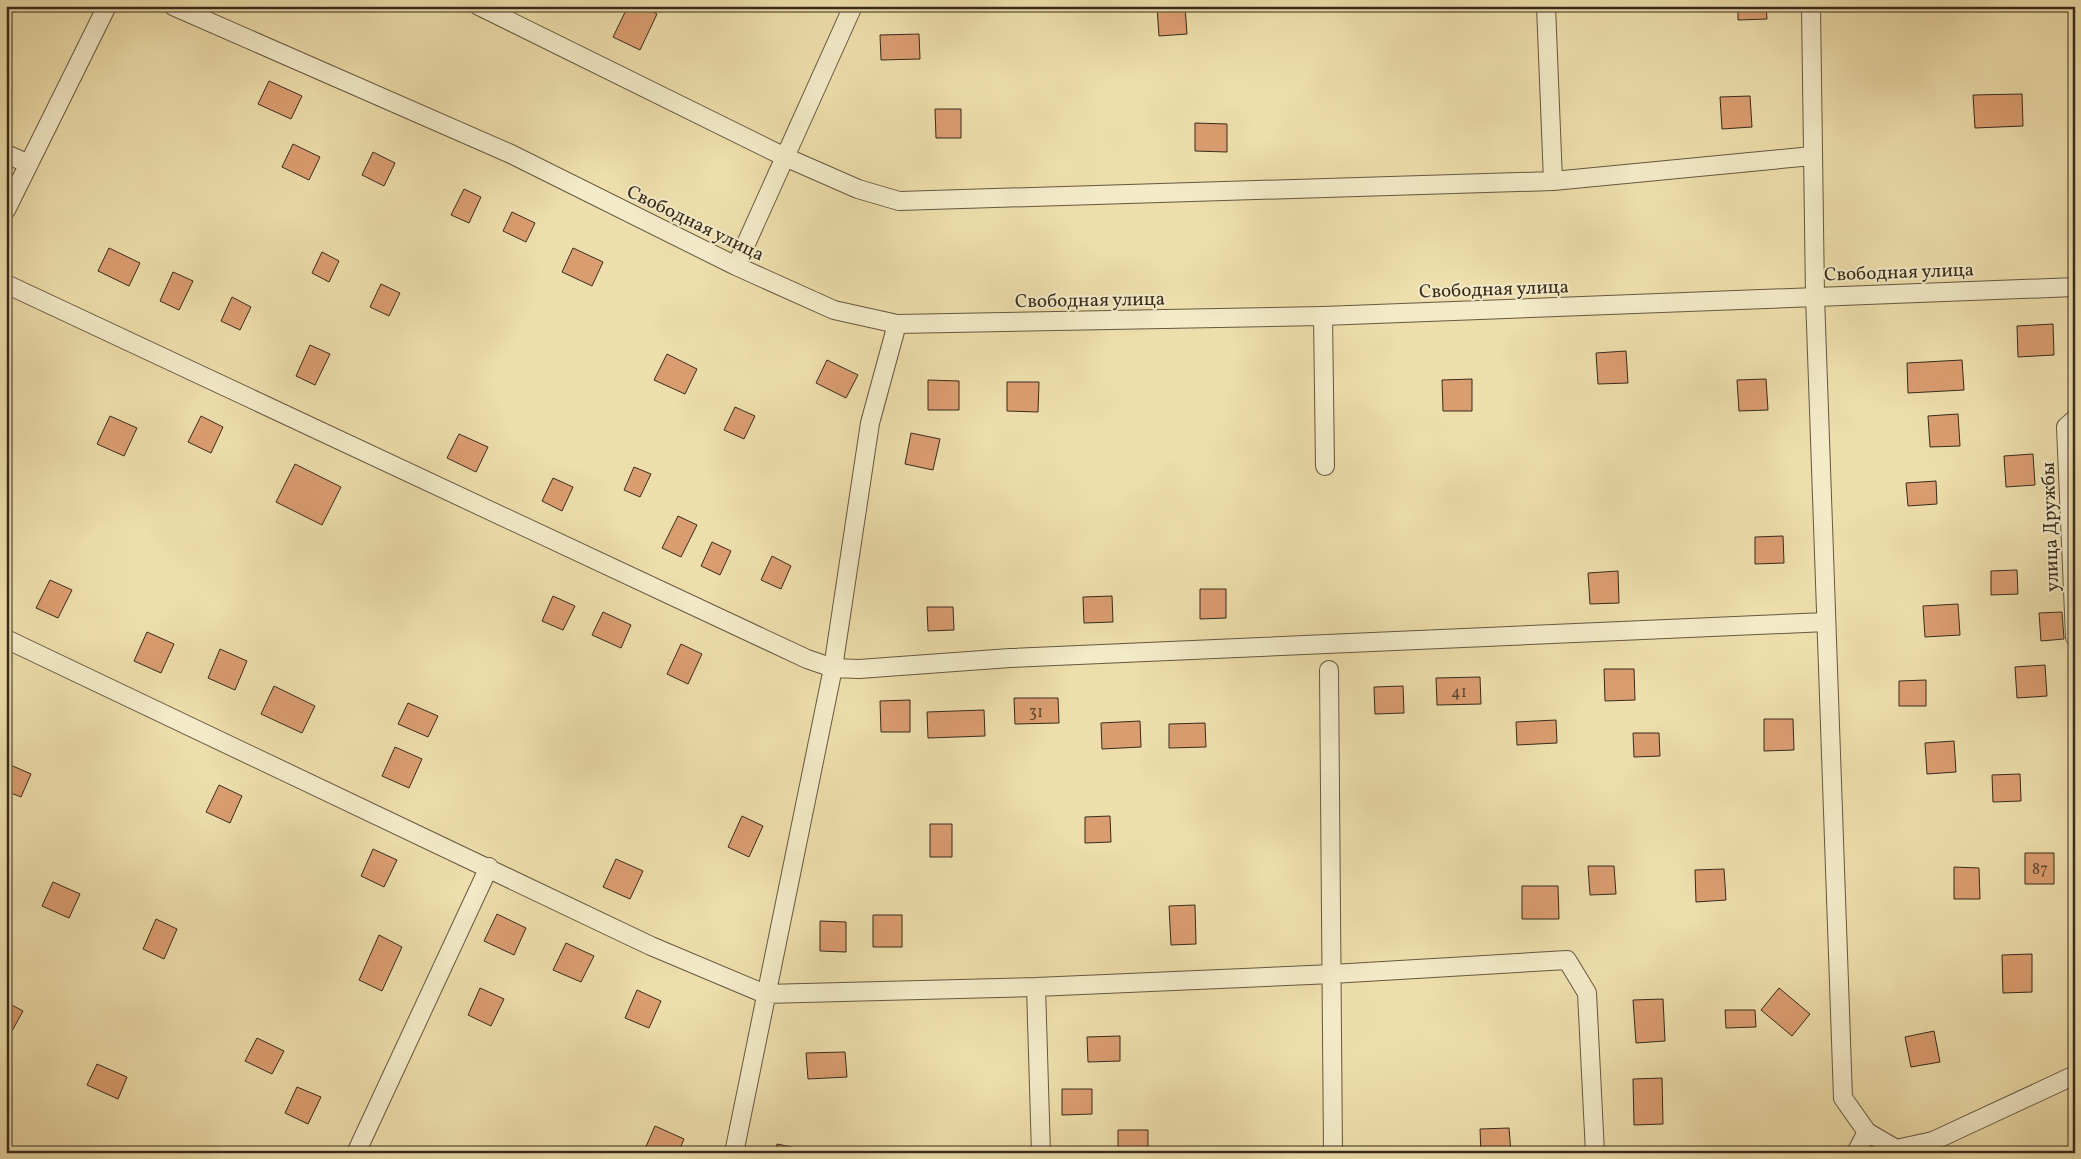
<svg xmlns="http://www.w3.org/2000/svg" width="2081" height="1159" viewBox="0 0 2081 1159" font-family="Vollkorn,serif">
  <style>
    .building { fill: #da9d70; stroke: #382b1c }
    .lines { fill: none; stroke-linecap: round; stroke-linejoin: round }
    .minor-casing { stroke: #655840; stroke-width: 20 }
    .minor { stroke: #f3eac8; stroke-width: 18 }
    .labels { text-anchor: middle; stroke-width: 4; stroke-linejoin: round; paint-order: stroke }
    .number-label { font-size: 16px; fill: #604831 }
    .street-label { font-size: 19px; fill: #382b1c; stroke: #f3eac8 }
  </style>
  <rect width="100%" height="100%" fill="#eddeab"/>
  <filter id="stains"><feTurbulence type="fractalNoise" baseFrequency=".004" numOctaves="4"/><feColorMatrix values="0 0 0 0 .2 0 0 0 0 .09 0 0 0 0 .02 0 0 0 .5 -.17"/></filter>
  <radialGradient id="worn" r=".72"><stop offset=".6" stop-color="#630" stop-opacity="0"/><stop offset="1" stop-color="#630" stop-opacity=".3"/></radialGradient>
  <!-- building -->
  <path class="building" d="M628 6H641L657 14 640 50 613 37Z
    M1185 6 1187 34 1159 36 1157 8Z
    M1738 6H1766L1767 19 1738 20Z
    M919 34 920 59 881 60 880 35Z
    M269 81 302 96 291 119 258 104Z
    M2022 94 2023 126 1975 128 1973 95Z
    M1750 96 1752 127 1722 129 1720 97Z
    M935 109H961V138H936Z
    M1195 123 1227 124V152L1195 151Z
    M293 144 320 157 309 180 282 167Z
    M373 152 395 163 384 186 362 175Z
    M464 189 481 197 469 223 451 215Z
    M512 212 535 223 526 242 503 231Z
    M109 248 140 263 129 286 98 271Z
    M573 248 603 262 592 286 562 272Z
    M322 252 339 261 329 282 312 273Z
    M173 272 193 281 179 310 160 301Z
    M381 284 400 293 389 316 370 307Z
    M232 297 251 307 240 330 221 321Z
    M2053 324 2054 355 2018 357 2017 326Z
    M310 345 330 354 315 385 296 376Z
    M1626 351 1628 383 1598 384 1596 353Z
    M667 354 697 369 685 394 654 380Z
    M827 360 858 375 846 398 816 383Z
    M1962 360 1964 390 1908 393 1907 363Z
    M1472 379V411H1443L1442 380Z
    M1766 379 1768 410 1739 411 1737 380Z
    M928 380 959 381V410H928Z
    M1007 382H1039L1038 412 1007 411Z
    M735 407 755 416 744 439 724 430Z
    M1958 414 1960 446 1930 447 1928 416Z
    M110 416 137 428 124 456 97 444Z
    M201 416 223 427 211 453 188 442Z
    M911 433 940 439 933 470 905 464Z
    M459 434 488 447 476 472 447 458Z
    M2033 454 2035 485 2006 487 2004 456Z
    M295 464 341 487 322 525 276 502Z
    M634 467 651 474 640 497 624 490Z
    M553 478 573 487 562 511 542 501Z
    M1936 481 1937 504 1908 506 1906 483Z
    M678 516 697 525 681 557 662 548Z
    M1783 536 1784 563 1755 564V537Z
    M712 542 731 551 720 575 701 566Z
    M772 556 791 566 781 589 761 580Z
    M2017 570 2018 594 1991 595V571Z
    M1618 571 1619 603 1590 604 1588 573Z
    M50 580 72 590 58 618 36 608Z
    M1200 589H1226V618L1200 619Z
    M553 596 575 606 563 630 542 621Z
    M1112 596 1113 622 1084 623 1083 597Z
    M1958 604 1960 635 1925 637 1923 606Z
    M927 607H953L954 630 928 631Z
    M603 612 631 625 621 648 592 635Z
    M2062 612 2064 639 2041 641 2039 613Z
    M147 632 174 644 161 673 134 661Z
    M681 644 702 654 688 684 667 674Z
    M220 649 247 661 235 690 208 678Z
    M2045 665 2047 696 2017 698 2015 667Z
    M1604 669H1634L1635 700 1605 701Z
    M1480 677 1481 704 1437 705 1436 678Z
    M1926 680V706H1899V681Z
    M274 686 315 706 302 733 261 714Z
    M1403 686 1404 713 1375 714 1374 687Z
    M1014 698H1058L1059 723 1015 724Z
    M910 700V732H881L880 701Z
    M408 703 438 716 428 737 398 724Z
    M984 710 985 736 928 738 927 712Z
    M1764 719H1793L1794 750 1764 751Z
    M1556 720 1557 743 1517 745 1516 722Z
    M1140 721 1141 747 1102 749 1101 723Z
    M1205 723 1206 747 1169 748V724Z
    M1633 733H1659L1660 756 1634 757Z
    M1954 741 1956 772 1927 774 1925 743Z
    M395 747 422 759 409 788 382 776Z
    M6 763 31 774 21 797 6 791Z
    M2020 774 2021 801 1993 802 1992 775Z
    M219 785 242 796 230 823 206 812Z
    M742 816 763 826 749 857 728 847Z
    M1110 816 1111 842 1085 843V817Z
    M930 824H952V857H930Z
    M373 849 397 860 384 887 361 876Z
    M2025 853H2054V884H2025Z
    M616 859 643 871 630 899 603 887Z
    M1588 866H1614L1616 894 1590 895Z
    M1954 867 1979 868 1980 899H1954Z
    M1724 869 1726 900 1696 902 1695 870Z
    M53 882 80 894 69 918 42 906Z
    M1522 886H1558L1559 919H1522Z
    M1195 905 1196 944 1171 945 1169 906Z
    M497 914 526 928 514 955 484 941Z
    M873 915H902V947H873Z
    M156 919 177 929 164 959 143 949Z
    M820 921 846 922V952L820 951Z
    M379 935 402 947 382 991 359 980Z
    M566 943 594 956 581 982 553 970Z
    M2032 954V992L2003 993 2002 955Z
    M480 988 504 999 491 1026 468 1015Z
    M1779 988 1810 1014 1792 1036 1761 1010Z
    M637 990 661 1001 649 1028 625 1018Z
    M1663 999 1665 1041 1636 1043 1633 1000Z
    M6 1002 23 1011 12 1031 6 1028Z
    M1725 1010H1755L1756 1027 1726 1028Z
    M1934 1031 1940 1062 1911 1067 1905 1037Z
    M1120 1036V1061L1088 1062 1087 1037Z
    M257 1038 284 1051 272 1074 245 1061Z
    M845 1052 847 1077 808 1079 806 1053Z
    M97 1064 127 1077 118 1099 87 1085Z
    M1662 1078 1663 1124 1634 1125 1633 1079Z
    M297 1087 321 1097 308 1124 285 1113Z
    M1062 1089H1092V1114L1062 1115Z
    M655 1126 684 1139 678 1153 644 1151Z
    M1509 1128 1511 1153H1481L1480 1129Z
    M1118 1130H1148V1153H1118Z
    M777 1144 806 1150 805 1153H775Z
    M977 1148V1153H947V1149Z"/>
  <g class="lines">
    <!-- minor casing -->
    <g class="minor-casing">
      <path id="minor" d="M173 6 511 154 736 266 834 310 897 324 1323 316 2075 287
        M479 6 785 157 858 189 899 201 1553 181 1812 156
        M1546 6 1553 181
        M1811 6 1815 296 1843 1098 1867 1132 1896 1149 1897 1153
        M6 154 29 164
        M6 210 107 6
        M736 266 853 6
        M6 284 807 659 833 668 859 669 1010 658 1826 622
        M1323 316 1325 466
        M2075 419 2066 427 2075 637
        M6 639 651 946 765 994 1036 987 1332 974 1567 960 1587 993 1595 1153
        M1329 670 1333 1153
        M1036 987 1041 1153
        M1896 1149 1933 1141 2075 1075
        M356 1153 489 867
        M734 1153 833 668 870 423 897 324
        M1856 1153 1867 1132"/>
    </g>
    <!-- minor -->
    <use href="#minor" class="minor"/>
  </g>
  <g class="labels">
    <!-- number labels -->
    <g class="number-label">
      <text x="1459" y="697">41</text>
      <text x="1036" y="717">31</text>
      <text x="2040" y="874">87</text>
    </g>
    <!-- street labels -->
    <g class="street-label">
      <text transform="translate(696 222) rotate(26)" y="7">Свободная улица</text>
      <text transform="translate(1899 271) rotate(-2)" y="7">Свободная улица</text>
      <text transform="translate(1494 288) rotate(-2)" y="7">Свободная улица</text>
      <text transform="translate(1090 299) rotate(-1)" y="7">Свободная улица</text>
      <text transform="translate(2049 527) rotate(-92)" y="7">улица Дружбы</text>
    </g>
  </g>
  <!-- margin -->
  <rect width="2081" height="1159" fill="none" stroke="#eddeab" stroke-width="25"/>
  <rect x="8" y="8" width="2066" height="1144" fill="none" stroke="#382b1c" stroke-width="2.5"/>
  <rect x="12" y="12" width="2056" height="1134" fill="none" stroke="#382b1c"/>
  <rect width="100%" height="100%" filter="url(#stains)"/>
  <rect width="100%" height="100%" fill="url(#worn)"/>
</svg>
